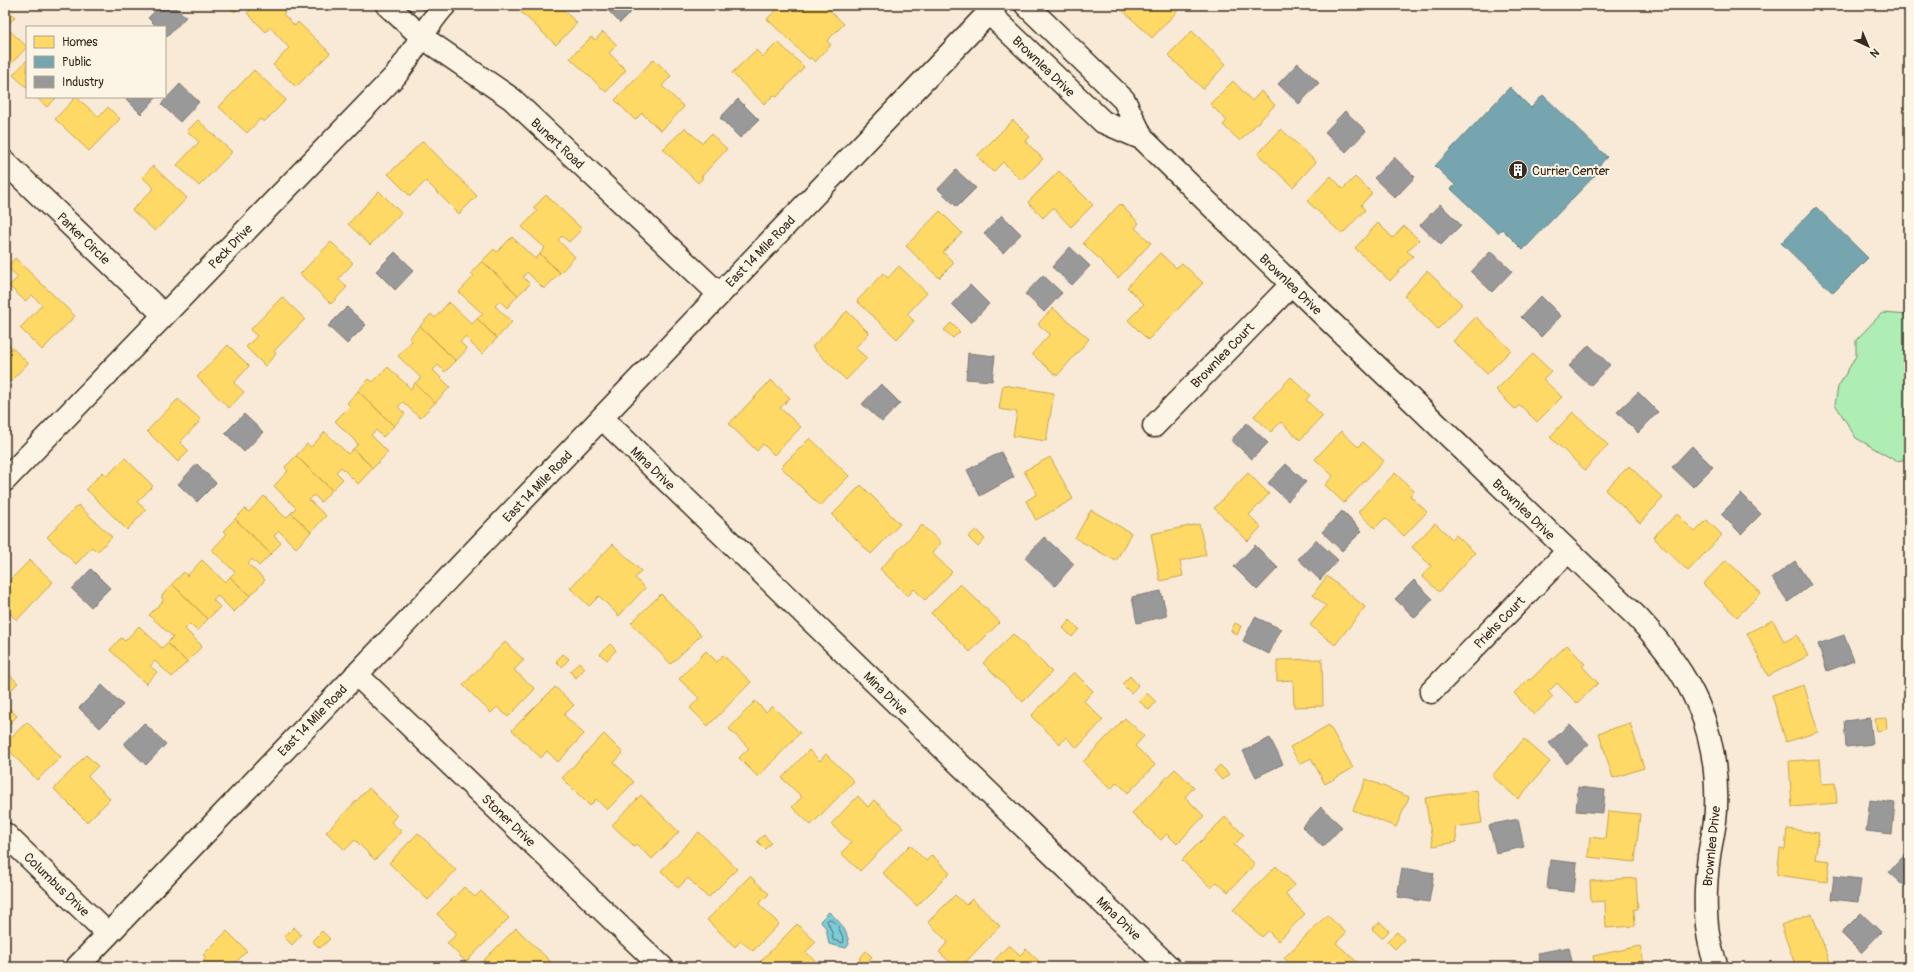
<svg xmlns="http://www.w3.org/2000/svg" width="1914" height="972" viewBox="0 0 1914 972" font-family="Pangolin,sans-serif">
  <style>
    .green { fill: #aeedb4; stroke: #748c69 }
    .water { fill: #7ccbd8; stroke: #628b8e }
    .homes { fill: #ffd966; stroke: #c4a450 }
    .public { fill: #76a5af; stroke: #648084 }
    .industry { fill: #999; stroke: #7d7874 }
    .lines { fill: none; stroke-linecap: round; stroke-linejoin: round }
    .shore { stroke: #556a68; stroke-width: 1 }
    .street-casing { stroke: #3b2a1e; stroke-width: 25 }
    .secondary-casing { stroke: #3b2a1e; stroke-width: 25 }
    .street { stroke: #fcf5e5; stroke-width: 22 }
    .secondary { stroke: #fcf5e5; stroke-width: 22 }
    .labels { text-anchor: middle; stroke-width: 4; stroke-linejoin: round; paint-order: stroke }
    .street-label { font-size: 13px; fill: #3b2a1e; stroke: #fcf5e5 }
    .poi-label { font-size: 13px; fill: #3b2a1e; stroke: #fcf5e5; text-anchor: start }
  </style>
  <rect width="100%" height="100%" fill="#f8ead6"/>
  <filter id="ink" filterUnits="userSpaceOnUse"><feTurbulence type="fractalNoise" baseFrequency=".025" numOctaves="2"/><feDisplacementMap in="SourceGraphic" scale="8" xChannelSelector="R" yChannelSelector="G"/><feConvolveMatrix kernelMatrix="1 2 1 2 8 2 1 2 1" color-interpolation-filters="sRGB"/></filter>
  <g filter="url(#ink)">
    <!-- green -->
    <path class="green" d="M1882 313 1909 315V459L1896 461 1856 438 1835 404 1838 387 1856 356V340Z"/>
    <!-- water -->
    <path class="water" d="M829 912C839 921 847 929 849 944L846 948 829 944 826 928 820 921Z"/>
    <!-- homes -->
    <path class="homes" d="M227 5H242L235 12Z
      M255 5H279L285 11 283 14 295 26 298 22 330 53 296 87 273 65 289 48 270 27 266 32 247 13Z
      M527 5H561L559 6 577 23 556 45 521 12Z
      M781 5H824L844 24 827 41 831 45 815 62 811 58 809 59 767 19Z
      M1117 5H1183L1152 38Z
      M5 7 15 17 6 27 27 47 6 69Z
      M1192 31 1226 64 1203 89 1168 55Z
      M603 32 617 45 609 53 626 70 606 92 570 58 591 37 595 40Z
      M778 42 804 67 777 97 774 95 764 104 732 73 756 50 763 57Z
      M654 59 671 76 662 86 684 107 661 131 642 113 635 120 615 100Z
      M27 60V88L13 75Z
      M254 70 286 100 264 122 260 119 247 133 219 107Z
      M1233 81 1252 101 1261 91 1275 105 1240 141 1223 125 1227 121 1210 104Z
      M36 97H57L47 107Z
      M76 97 99 117 108 107 120 119 89 151 55 119Z
      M198 120 232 152 199 186 177 165 199 142 187 131Z
      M1013 120 1030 137 1025 141 1043 159 1021 180 1003 162 993 172 977 156Z
      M685 128 702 143 711 134 727 149 701 177 703 178 698 183 663 149Z
      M1281 129 1316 162 1293 187 1258 154Z
      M423 141 477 196 459 214 426 181 410 196 388 174Z
      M153 166 187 198 155 231 132 210 154 188 142 177Z
      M1059 171 1093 205 1071 227 1053 208 1043 218 1028 202Z
      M1331 176 1343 189 1355 177 1372 193 1361 205 1365 210 1342 234 1307 201Z
      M379 191 401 213 370 245 348 224Z
      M546 195 582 229 569 242 562 236 558 240 575 257 560 273 540 254 545 248 522 227 537 211 533 208Z
      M1120 204 1139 223 1135 228 1151 243 1118 278 1083 243Z
      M940 211 962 233 943 252 954 263 939 278 906 246Z
      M1378 223 1393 238 1404 226 1419 240 1407 251 1413 256 1390 281 1355 248Z
      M512 237 535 259 540 254 560 273 544 289 527 272 523 277 530 284 518 295 482 261 494 249 497 252Z
      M331 242 353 263 338 279 347 287 331 304 300 274Z
      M1160 253 1176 268 1182 263 1203 283 1148 340 1128 320 1144 304 1127 287Z
      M15 258 75 316 42 350 20 328 42 305 32 295 25 301 9 286 18 277 7 267Z
      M482 261 518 295 507 308 500 301 495 306 512 322 497 338 477 319 483 314 459 292 474 276 471 273Z
      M899 266 927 293 907 314 914 321 897 339 857 301 883 273 888 278Z
      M1427 271 1462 304 1438 329 1404 296Z
      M282 297 305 319 274 351 276 354 265 366 246 347 257 336 250 330Z
      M449 302 472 324 477 319 497 338 482 354 465 337 460 342 467 349 456 361 420 326 431 314 435 318Z
      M1053 308 1089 339 1057 376 1032 354 1050 334 1038 324Z
      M847 311 869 333 855 348 867 358 846 380 812 347Z
      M1476 317 1511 350 1487 374 1453 341Z
      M951 323 960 332 953 338 944 330Z
      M420 326 456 361 445 372 438 365 433 370 450 387 435 403 415 383 421 378 398 356 412 341 409 338Z
      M5 341 28 363 5 387Z
      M228 345 249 366 234 383 244 392 229 408 197 377Z
      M1533 354 1551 371 1543 379 1562 397 1537 422 1520 405 1515 409 1496 390Z
      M388 367 411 389 415 383 435 403 420 418 403 402 398 407 405 414 394 426 358 391 369 379 373 382Z
      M1291 377 1310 395 1306 400 1323 416 1300 440 1281 422 1271 432 1254 416Z
      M771 380 790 398 780 408 801 427 774 455 763 444 757 451 729 424Z
      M1003 385 1054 393 1046 441 1013 436 1017 412 999 409Z
      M358 391 394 426 383 437 376 430 371 435 388 452 373 468 353 449 358 444 335 421 350 406 347 403Z
      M178 399 201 420 180 442 189 451 178 462 147 431Z
      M1573 412 1608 445 1585 470 1550 437Z
      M1341 431 1358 447 1363 442 1384 461 1344 503 1325 485 1333 476 1315 459Z
      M325 432 348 454 353 449 373 468 358 484 341 467 336 472 343 479 332 490 296 456 307 444 311 447Z
      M810 438 849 476 820 506 781 467Z
      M296 456 332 490 321 502 314 495 309 500 326 516 311 532 291 513 296 508 274 486 288 471 285 467Z
      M1050 457 1073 499 1036 520 1026 501 1037 494 1024 471Z
      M125 458 153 486 137 502 146 510 127 530 86 489 103 472 107 476Z
      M1629 466 1663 498 1640 523 1605 490Z
      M1248 473 1269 494 1249 515 1261 527 1248 541 1214 508Z
      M1395 473 1414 491 1410 496 1427 512 1404 536 1385 518 1375 528 1358 512Z
      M861 485 900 524 871 554 832 515Z
      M264 496 286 518 291 513 311 532 296 548 279 531 274 536 281 543 271 554 235 519 245 509 249 512Z
      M78 505 112 537 97 552 92 547 76 564 47 537Z
      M1091 510 1131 533 1116 561 1075 538Z
      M1677 514 1695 532 1707 520 1722 535 1688 571 1653 537Z
      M235 519 271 554 259 566 252 559 248 564 265 580 250 596 230 577 235 572 212 550 227 534 223 531Z
      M1435 523 1452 539 1456 535 1475 553 1439 592 1422 576 1431 566 1412 547Z
      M1199 524 1206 555 1180 561 1183 576 1160 581 1151 534Z
      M922 525 941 543 932 553 952 572 925 600 914 589 908 596 880 569Z
      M976 530 985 539 978 547 968 537Z
      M613 544 641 571 635 578 645 588 619 616 599 596 589 606 570 588Z
      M30 560 53 582 17 620 5 609V580L8 582Z
      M202 560 225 582 230 577 250 596 234 612 217 595 213 600 220 607 208 619 172 584 184 572 187 576Z
      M1726 560 1761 593 1737 617 1703 584Z
      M1327 576 1365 607 1335 645 1310 625 1326 606 1313 595Z
      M172 584 208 619 197 631 190 624 185 629 202 646 187 662 167 643 173 637 149 615 164 600 161 597Z
      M960 584 1000 622 970 652 931 613Z
      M661 594 701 635 671 664 631 623Z
      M1070 620 1079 629 1072 637 1063 628Z
      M1773 620 1784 642 1797 635 1808 656 1768 676 1747 633Z
      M1235 623 1241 626 1237 635 1231 631Z
      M139 626 162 648 167 643 187 662 172 677 155 661 150 666 157 672 146 684 110 650 121 638 125 641Z
      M1013 634 1052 672 1023 702 983 663Z
      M505 642 524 660 514 670 535 689 508 717 497 707 491 713 463 685Z
      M610 644 616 650 607 660 600 654Z
      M1567 645 1585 664 1582 666 1598 683 1577 703 1557 683 1548 692 1553 697 1534 715 1514 693 1529 679 1530 680Z
      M706 651 717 662 723 655 751 682 708 726 690 708 699 698 679 679Z
      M563 654 569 659 562 667 556 661Z
      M1322 659 1323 706 1294 707 1293 680 1277 681V660Z
      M579 662 585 668 576 678 570 672Z
      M5 671 18 683 5 696Z
      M1074 672 1093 691 1084 701 1103 720 1077 748 1066 737 1060 744 1031 716Z
      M1130 676 1138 685 1131 693 1122 684Z
      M1804 685 1818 732 1786 742 1772 695Z
      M555 687 574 705 564 715 584 734 558 762 547 751 541 758 512 730Z
      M1147 693 1156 702 1149 710 1139 701Z
      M755 701 766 712 772 706 800 733 758 777 739 758 749 748 729 729Z
      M5 704 17 716 5 729Z
      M1125 718 1144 736 1135 746 1155 765 1128 793 1117 782 1111 789 1083 762Z
      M1886 718 1887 729 1877 731 1875 719Z
      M27 722 61 757 37 780 5 746V743Z
      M1630 723 1644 768 1613 778 1599 733Z
      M1329 725 1353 768 1325 784 1311 758 1300 764 1290 747Z
      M604 734 623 753 614 763 634 782 607 810 596 799 590 806 562 778Z
      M1524 739 1550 762 1518 799 1492 776Z
      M809 750 820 761 826 754 854 781 811 825 792 807 802 797 782 778Z
      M86 755 98 766 88 776 110 799 87 822 54 789Z
      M1820 759 1822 784 1835 783 1837 803 1792 807 1789 761Z
      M1220 765 1229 774 1222 780 1214 771Z
      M1175 769 1194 787 1185 797 1204 816 1177 844 1167 834 1161 840 1132 813Z
      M1366 779 1409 797 1396 827 1353 810Z
      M369 788 397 816 391 822 402 832 375 860 355 840 345 850 326 832Z
      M1477 790 1482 823 1455 827 1457 842 1433 846 1425 798Z
      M641 795 679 832 652 859 636 844 634 846 612 825Z
      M858 796 868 807 874 800 903 827 860 871 841 853 851 843 831 824Z
      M1608 811 1640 814 1635 862 1588 857 1590 837 1605 839Z
      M1225 817 1244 835 1234 845 1255 864 1228 892 1217 882 1211 888 1182 860Z
      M1787 829 1819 833 1815 859 1830 861 1827 882 1777 875 1780 849 1785 850Z
      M699 832 737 869 708 898 688 878 678 888 661 871Z
      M418 833 456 870 428 900 389 863Z
      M764 835 771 843 765 849 757 841Z
      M910 845 926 861 932 855 950 873 917 906 883 873Z
      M1276 866 1295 885 1285 894 1305 914 1278 941 1268 931 1262 937 1233 910Z
      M750 876 769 894 759 904 779 924 753 951 741 941 735 947 707 920Z
      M1636 878 1638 909H1634L1635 926 1606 928 1605 901 1591 902 1590 881Z
      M464 887 475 897 481 891 509 918 466 962 447 943 457 934 437 914Z
      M955 895 966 905 972 899 1000 926 961 967H955L939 952 948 942 928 922Z
      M1812 914 1830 962 1817 967H1796L1781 925Z
      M1327 915 1346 933 1336 943 1357 962 1352 967H1293L1284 958Z
      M1380 922 1389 931 1382 938 1372 929Z
      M797 924 816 942 806 952 822 967H755Z
      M294 927 301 935 292 945 284 937Z
      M516 928 554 965 552 967H485L481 963Z
      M227 931 247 951 236 962 241 967H197L206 958 203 955Z
      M322 931 330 939 320 948 312 941Z
      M1397 932 1404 940 1395 949 1387 941Z
      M1009 945 1020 955 1026 949 1045 967H988Z
      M1640 946 1645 967H1595L1593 956Z
      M866 951 872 957 864 965 859 959Z"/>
    <!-- public -->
    <path class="public" d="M1510 87 1531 108 1543 95 1607 157 1596 169 1598 172 1523 250 1502 229 1498 233 1451 189 1455 185 1435 166Z
      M1816 207 1868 258 1833 293 1781 243Z"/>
    <!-- industry -->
    <path class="industry" d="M161 5H173L186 17 167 37 165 35V27H157L148 18Z
      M603 5H638L620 23Z
      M1298 63 1319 83 1299 104 1278 84Z
      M180 84 199 102 180 122 161 104Z
      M124 97H157L141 114Z
      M738 99 759 120 740 138 720 118Z
      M1345 111 1366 131 1346 152 1325 132Z
      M1394 157 1415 177 1395 198 1374 178Z
      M956 170 976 188 957 207 938 189Z
      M1440 204 1461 225 1441 245 1420 225Z
      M1002 215 1021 234 1003 253 984 234Z
      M1070 247 1090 266 1072 285 1052 267Z
      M1491 251 1512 271 1492 292 1471 272Z
      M395 252 414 270 395 290 376 271Z
      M1043 275 1062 293 1044 312 1025 294Z
      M970 285 989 304 971 323 952 304Z
      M1541 296 1561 316 1541 337 1521 317Z
      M347 307 366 325 347 344 328 326Z
      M1589 345 1610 365 1590 386 1569 366Z
      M968 353 995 356 992 381 966 379Z
      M881 384 900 403 882 422 862 404Z
      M1638 392 1658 412 1638 433 1617 412Z
      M244 414 263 432 244 452 225 433Z
      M1247 423 1268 443 1252 459 1231 440Z
      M1692 446 1713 467 1693 487 1672 467Z
      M1001 452 1014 477 980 496 967 470Z
      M197 464 216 483 197 502 178 484Z
      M1286 464 1306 482 1288 501 1268 483Z
      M1741 494 1761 514 1741 534 1721 514Z
      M1342 511 1362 531 1342 551 1322 532Z
      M1044 537 1074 564 1055 586 1025 558Z
      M1316 540 1338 560 1320 580 1298 559Z
      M1255 545 1278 568 1257 590 1234 567Z
      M1795 561 1811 585 1788 602 1772 578Z
      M91 569 110 588 91 607 72 589Z
      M1414 580 1433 599 1415 618 1395 599Z
      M1161 591 1167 616 1137 623 1132 597Z
      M1255 617 1281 629 1269 654 1243 641Z
      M1844 635 1854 661 1827 671 1818 644Z
      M102 685 123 705 100 728 79 708Z
      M1870 718 1873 744 1846 747 1844 721Z
      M144 723 166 744 146 765 124 744Z
      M1570 724 1589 744 1567 764 1549 743Z
      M1270 738 1283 764 1256 777 1243 751Z
      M1578 787 1605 790 1603 813 1576 811Z
      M1870 800 1895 803 1892 834 1866 831Z
      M1321 807 1342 827 1323 847 1302 827Z
      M1518 819 1524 847 1496 853 1489 825Z
      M1908 851 1909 852V890L1889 872Z
      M1550 860 1577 863 1574 892 1547 889Z
      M1402 868 1434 873 1429 902 1397 897Z
      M1834 876 1861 879 1858 902 1831 899Z
      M1861 913 1881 932 1861 953 1841 933Z
      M1569 947 1573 967H1541L1538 953Z
      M1909 959V967H1902Z"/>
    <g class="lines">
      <!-- shore -->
      <path class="shore" d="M830 919 838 926 844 940 843 943 833 940 832 932 827 921Z"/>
      <!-- street casing -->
      <g class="street-casing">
        <path id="street" d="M1026 5 1124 100 1143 139 1313 305 1638 618C1691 675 1719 728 1716 808 1716 824 1711 841 1709 856 1704 893 1703 933 1717 967
          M989 13 1103 122 1143 139
          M5 162 164 315
          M602 418 1169 967
          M1154 426 1291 285
          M5 480 396 75C414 53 425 26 445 5
          M356 674 662 967
          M1431 692 1568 551
          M5 834 108 934"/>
      </g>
      <!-- secondary casing -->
      <g class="secondary-casing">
        <path id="secondary" d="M387 5 422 37 512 99 719 294
          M77 967 996 5"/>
      </g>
      <!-- street -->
      <use href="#street" class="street"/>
      <!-- secondary -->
      <use href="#secondary" class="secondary"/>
    </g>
  </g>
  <!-- icons -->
  <defs>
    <g id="building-disc" transform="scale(1)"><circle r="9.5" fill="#3b2a1e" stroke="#fcf5e5"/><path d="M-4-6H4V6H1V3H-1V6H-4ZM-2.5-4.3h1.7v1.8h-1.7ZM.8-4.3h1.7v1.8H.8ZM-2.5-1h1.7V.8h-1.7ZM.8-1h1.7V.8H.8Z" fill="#fff"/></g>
  </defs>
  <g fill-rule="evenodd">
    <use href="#building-disc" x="1518" y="170"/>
  </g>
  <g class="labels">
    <!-- street labels -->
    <g class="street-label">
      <text transform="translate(1044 66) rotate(44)" y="5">Brownlea Drive</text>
      <text transform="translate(558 143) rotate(43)" y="5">Bunert Road</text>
      <text transform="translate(84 238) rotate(44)" y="5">Parker Circle</text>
      <text transform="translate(230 246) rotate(-46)" y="5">Peck Drive</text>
      <text transform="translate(760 251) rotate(-46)" y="5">East 14 Mile Road</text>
      <text transform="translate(1291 284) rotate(44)" y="5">Brownlea Drive</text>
      <text transform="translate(1222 355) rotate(-46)" y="5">Brownlea Court</text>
      <text transform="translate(653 468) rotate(44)" y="5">Mina Drive</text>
      <text transform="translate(537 486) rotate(-46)" y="5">East 14 Mile Road</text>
      <text transform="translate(1524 509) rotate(44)" y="5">Brownlea Drive</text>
      <text transform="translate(1499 622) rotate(-46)" y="5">Priehs Court</text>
      <text transform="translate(886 693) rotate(44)" y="5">Mina Drive</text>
      <text transform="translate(312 720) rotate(-46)" y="5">East 14 Mile Road</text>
      <text transform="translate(509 820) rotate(44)" y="5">Stoner Drive</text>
      <text transform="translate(1711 846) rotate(-84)" y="5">Brownlea Drive</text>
      <text transform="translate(57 884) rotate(44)" y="5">Columbus Drive</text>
      <text transform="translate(1119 918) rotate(44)" y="5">Mina Drive</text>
    </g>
    <!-- poi labels -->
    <g class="poi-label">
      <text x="1532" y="175">Currier Center</text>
    </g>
  </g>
  <!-- margin -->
  <rect width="1914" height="972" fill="none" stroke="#fcf5e5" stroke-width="20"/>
  <rect x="10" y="10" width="1894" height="952" fill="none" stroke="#3b2a1e" stroke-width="1.5" filter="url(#ink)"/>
  <!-- legend -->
  <rect x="26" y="26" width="140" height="72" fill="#fcf5e5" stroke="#afa495"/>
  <rect x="34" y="36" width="20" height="12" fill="#ffd966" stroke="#afa495"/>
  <text x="62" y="46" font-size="12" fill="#3b2a1e">Homes</text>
  <rect x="34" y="56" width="20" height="12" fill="#76a5af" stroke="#afa495"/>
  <text x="62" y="66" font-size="12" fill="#3b2a1e">Public</text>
  <rect x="34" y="76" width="20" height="12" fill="#999999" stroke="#afa495"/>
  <text x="62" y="86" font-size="12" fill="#3b2a1e">Industry</text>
  <!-- north arrow -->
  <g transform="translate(1868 46) rotate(136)" stroke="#fcf5e5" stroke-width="3" paint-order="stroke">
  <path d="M0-3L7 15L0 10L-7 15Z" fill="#3b2a1e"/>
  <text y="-6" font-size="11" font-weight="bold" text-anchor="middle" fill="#3b2a1e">N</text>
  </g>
</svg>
